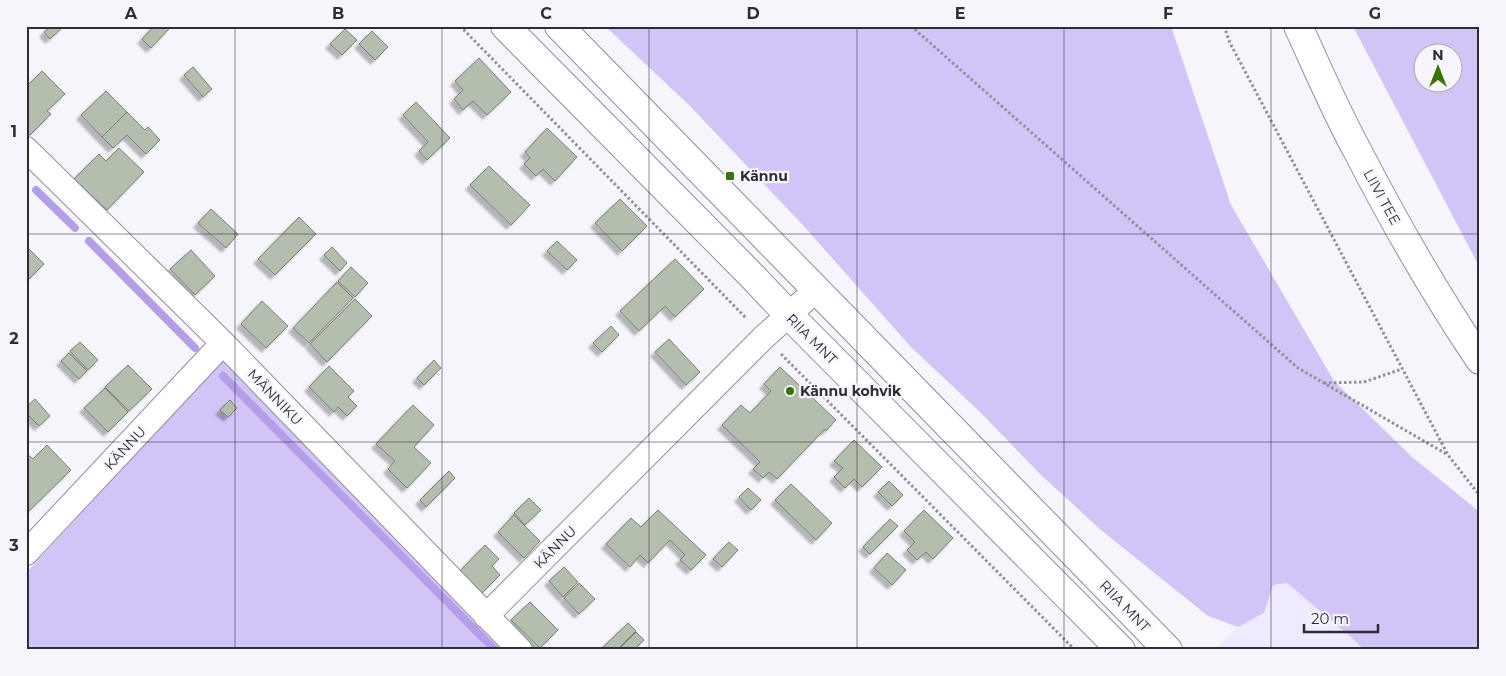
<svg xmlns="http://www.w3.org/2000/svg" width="1506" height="676" viewBox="0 0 1506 676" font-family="Montserrat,sans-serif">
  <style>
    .built { fill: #efeaff }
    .green { fill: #d2c4f6; fill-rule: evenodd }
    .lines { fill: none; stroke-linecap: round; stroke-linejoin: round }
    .stream { stroke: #b39ee7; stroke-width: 8 }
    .building { fill: #b3beae; stroke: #768171; filter: url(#shadow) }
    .street-casing { stroke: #928d9e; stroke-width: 26 }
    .secondary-casing { stroke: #928d9e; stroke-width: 30 }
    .highway-casing { stroke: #928d9e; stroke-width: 30 }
    .path { stroke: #929097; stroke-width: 3; stroke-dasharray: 2.5 2.5; stroke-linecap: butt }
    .street { stroke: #fff; stroke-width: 24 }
    .secondary { stroke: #fff; stroke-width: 28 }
    .highway { stroke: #fff; stroke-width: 28 }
    .grid { fill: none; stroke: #2f2d34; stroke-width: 1; stroke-opacity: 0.55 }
    .poi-dot { fill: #397303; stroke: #f7f5fc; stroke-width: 2 }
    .labels { text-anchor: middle; stroke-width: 4.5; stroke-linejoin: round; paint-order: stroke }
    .poi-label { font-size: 14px; font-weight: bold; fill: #2f2d34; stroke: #f7f5fc; text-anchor: start }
    .street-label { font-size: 14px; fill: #2f2d34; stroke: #f7f5fc }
    .neatline { fill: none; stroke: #2f2d34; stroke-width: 2 }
    .grid-label { font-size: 16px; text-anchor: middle; font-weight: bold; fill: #2f2d34 }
  </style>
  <defs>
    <filter id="shadow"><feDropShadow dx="-4.5" dy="4.5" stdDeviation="1" flood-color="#0004"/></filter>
  </defs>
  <rect width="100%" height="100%" fill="#f7f5fc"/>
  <!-- built -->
  <path class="built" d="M1287 583 1353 639 1364 650H1213L1238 627 1264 613 1273 585Z"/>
  <!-- green -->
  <path class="green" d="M605 26H1171L1231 205 1334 381 1412 457 1476 509 1480 513V650H1364L1353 639 1287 583 1273 585 1264 613 1238 627 1208 616 1101 530 1040 474 979 411 911 347 801 223 689 105Z
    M1353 26H1480V268L1356 32ZM1424 52H1454V82H1424Z
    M223 360 519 650H26V573Z"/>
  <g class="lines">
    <!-- stream -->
    <path class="stream" d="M36 190 75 228
      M89 241 195 348
      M223 376 495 650"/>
  </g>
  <!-- building -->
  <path class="building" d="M49 26H64L50 39 44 32 50 27Z
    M154 26H166L169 29 151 48 142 39Z
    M345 29 357 40 342 55 330 44Z
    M372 31 388 47 375 60 359 44Z
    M479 58 511 92 487 115 473 101 463 110 454 99 463 90 455 81Z
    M193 67 212 89 203 97 184 75Z
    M42 71 65 94 47 111 51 114 30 135 26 131V87Z
    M106 91 127 112 102 137 81 115Z
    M416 102 450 138 427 160 419 151 428 142 403 115Z
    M127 112 145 130 148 127 160 140 146 154 127 135 113 148 102 137Z
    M547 128 577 157 555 181 543 169 536 176 524 164 530 158 525 152Z
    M119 148 144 172 107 210 74 179 99 154 106 161Z
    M489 166 530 205 511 225 470 185Z
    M620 199 647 226 622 251 595 223Z
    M211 209 238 234 226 248 198 223Z
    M299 217 316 234 275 275 258 259Z
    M557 241 577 260 567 270 547 251Z
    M26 246 44 264 26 282Z
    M332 247 347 263 340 271 324 255Z
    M191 250 215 276 195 295 170 269Z
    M675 259 704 289 675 317 665 306 639 331 620 311Z
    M351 267 368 283 355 297 338 281Z
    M337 282 353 298 309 343 293 328Z
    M355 299 372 316 327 362 310 344Z
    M262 301 288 326 266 348 241 324Z
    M611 326 619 335 602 352 593 343Z
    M669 339 700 372 686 385 655 352Z
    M80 342 98 360 88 370 70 351Z
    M69 353 87 371 79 379 61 361Z
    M434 360 441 368 424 385 417 378Z
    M128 365 152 389 129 411 105 387Z
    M329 366 354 391 348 397 357 406 347 416 338 407 334 412 309 387Z
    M780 367 836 420 826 431 825 429 777 479 769 472 763 478 753 469 760 462 722 425 741 405 750 413 771 391 764 384Z
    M105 388 128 412 108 432 84 408Z
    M35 399 50 416 39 426 26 413V407Z
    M230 400 237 408 228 417 220 410Z
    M413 405 434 425 414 447 431 463 407 488 388 469 395 461 376 444Z
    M854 440 882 467 862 487 854 479 845 488 834 477 843 468 834 461Z
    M47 445 71 470 26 514V453L33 459Z
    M449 471 455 478 426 507 420 500Z
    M889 481 903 495 892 506 878 492Z
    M791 484 832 523 816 540 775 500Z
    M748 488 761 500 751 510 739 497Z
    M529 498 541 510 525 525 514 513Z
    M658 510 706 555 691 570 680 560 685 555 670 540 648 563 640 555 630 567 606 544 631 518 641 527Z
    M924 510 953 538 933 559 926 552 917 560 907 550 915 542 904 531Z
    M514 515 540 541 524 558 498 532Z
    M890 519 898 526 870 554 863 547Z
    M729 542 738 550 722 567 713 559Z
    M485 545 499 559 492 566 500 575 481 594 459 572Z
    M887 553 906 570 892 585 874 568Z
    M564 567 578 582 563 597 549 581Z
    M579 583 595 599 579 614 564 598Z
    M530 602 558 630 540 648 511 620Z
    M628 623 636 631 617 650H600Z
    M636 632 644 640 634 650H618Z"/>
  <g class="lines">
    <!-- street casing -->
    <g class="street-casing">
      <path id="street" d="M26 149 223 343 520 650
        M26 553 223 343
        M486 616 764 337 816 290"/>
    </g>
    <!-- secondary casing -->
    <g class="secondary-casing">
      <path id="secondary" d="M505 26 752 276 789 315 1121 650
        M559 26 1168 650"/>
    </g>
    <!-- highway casing -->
    <g class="highway-casing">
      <path id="highway" d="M1298 26C1317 67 1335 110 1357 150 1394 222 1434 292 1480 360"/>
    </g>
    <!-- path -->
    <path class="path" d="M460 26 747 319
      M911 26 1298 368 1448 455
      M1224 26 1230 43 1448 455 1480 496
      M781 354 1075 650
      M1324 383 1364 382 1402 369"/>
    <!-- street -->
    <use href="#street" class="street"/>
    <!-- secondary -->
    <use href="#secondary" class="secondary"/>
    <!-- highway -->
    <use href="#highway" class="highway"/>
  </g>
  <!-- grid -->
  <path class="grid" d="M235 26V650M442 26V650M649 26V650M857 26V650M1064 26V650M1271 26V650M26 234H1480M26 442H1480"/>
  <!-- markers -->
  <g class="poi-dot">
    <rect x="725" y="171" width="10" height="10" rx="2.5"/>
    <circle cx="790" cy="391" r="5"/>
  </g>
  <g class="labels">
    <!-- poi labels -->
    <g class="poi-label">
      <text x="740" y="181">Kännu</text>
      <text x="800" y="396">Kännu kohvik</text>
    </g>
    <!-- street labels -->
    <g class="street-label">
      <text transform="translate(1382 197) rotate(61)" y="5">LIIVI TEE</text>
      <text transform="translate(812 339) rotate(45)" y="5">RIIA MNT</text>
      <text transform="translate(275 397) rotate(46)" y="5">MÄNNIKU</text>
      <text transform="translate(125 448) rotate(-47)" y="5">KÄNNU</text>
      <text transform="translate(555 547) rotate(-45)" y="5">KÄNNU</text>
      <text transform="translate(1125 606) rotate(46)" y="5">RIIA MNT</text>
    </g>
  </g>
  <!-- border -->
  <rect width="1506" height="676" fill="none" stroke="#f7f5fc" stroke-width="55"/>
  <!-- north arrow -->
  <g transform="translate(1438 68)"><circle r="24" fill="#f7f5fc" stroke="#a7a5ac"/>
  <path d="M0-4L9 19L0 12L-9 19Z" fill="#397303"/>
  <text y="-8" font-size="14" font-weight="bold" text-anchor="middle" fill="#2f2d34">N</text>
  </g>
  <!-- scale -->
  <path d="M1304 624v8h74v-8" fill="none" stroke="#2f2d34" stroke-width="2.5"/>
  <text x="1311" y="624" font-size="15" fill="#2f2d34" stroke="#f7f5fc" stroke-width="4" paint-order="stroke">20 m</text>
  <rect x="28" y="28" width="1450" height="620" class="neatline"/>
  <g class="grid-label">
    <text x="131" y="19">A</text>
    <text x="338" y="19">B</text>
    <text x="546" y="19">C</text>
    <text x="753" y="19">D</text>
    <text x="960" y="19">E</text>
    <text x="1168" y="19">F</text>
    <text x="1375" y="19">G</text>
    <text x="14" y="137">1</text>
    <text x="14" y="344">2</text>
    <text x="14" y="551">3</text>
  </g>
</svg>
